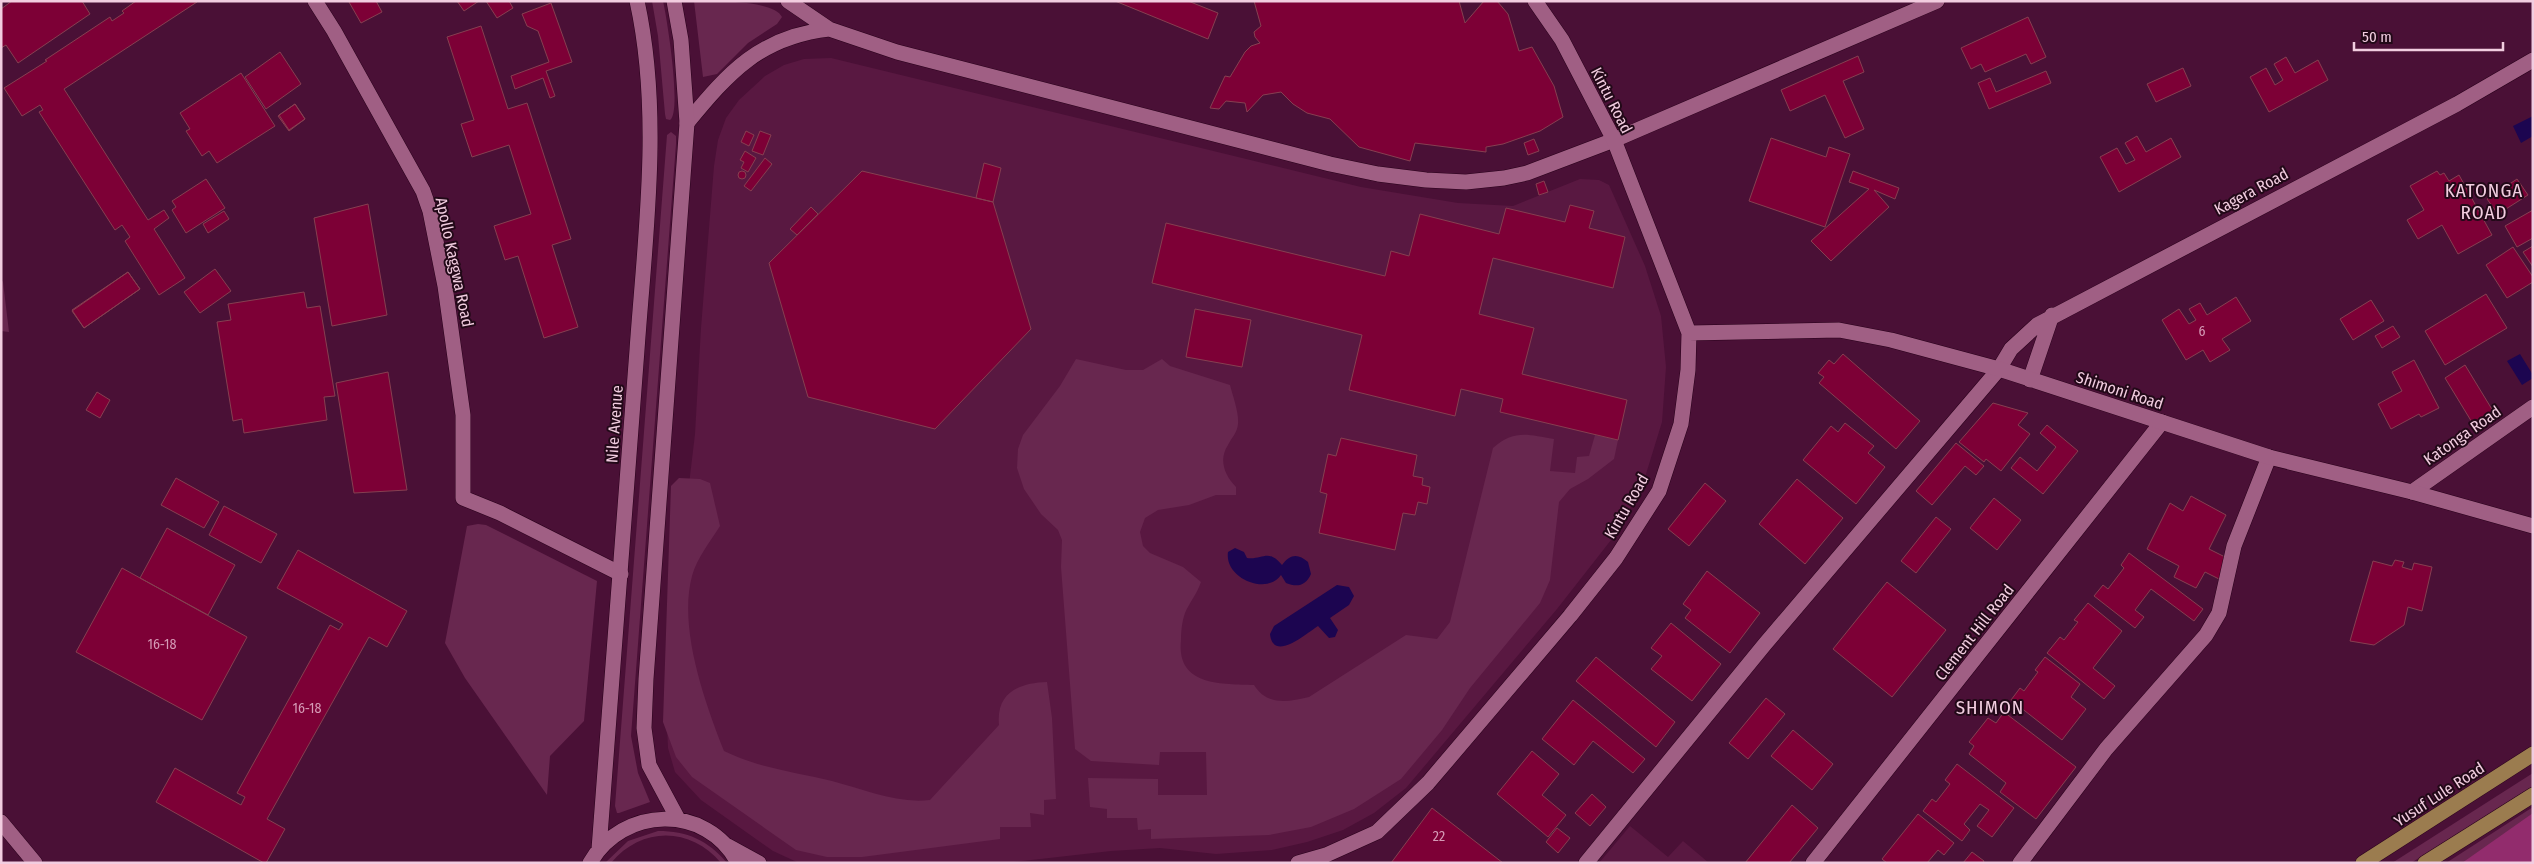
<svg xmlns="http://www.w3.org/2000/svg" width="2534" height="864" viewBox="0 0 2534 864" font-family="'Fira Sans Condensed',sans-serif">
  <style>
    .built { fill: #591841 }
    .green { fill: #68274f }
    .forest { fill: #922c6d }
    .water { fill: #1c0550 }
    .building { fill: #7d0036; stroke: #863f51 }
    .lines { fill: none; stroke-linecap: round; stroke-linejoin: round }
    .street-casing { stroke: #29011b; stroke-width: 16 }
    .secondary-casing { stroke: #29011b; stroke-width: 16 }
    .primary-casing { stroke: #29011b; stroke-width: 16 }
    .street { stroke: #a05f84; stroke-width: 15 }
    .secondary { stroke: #a05f84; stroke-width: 15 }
    .primary { stroke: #9b7c4f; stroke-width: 15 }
    .labels { text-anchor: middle; stroke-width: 4; stroke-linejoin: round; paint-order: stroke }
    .number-label { font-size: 14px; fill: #d59ab6 }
    .street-label { font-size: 16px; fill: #f2cde0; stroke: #220918 }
    .quarter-label { font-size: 19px; letter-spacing: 1px; fill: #f2cde0; stroke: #220918 }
  </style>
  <rect width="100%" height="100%" fill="#4a1036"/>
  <!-- built -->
  <path class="built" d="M831 58 1361 187 1458 203 1513 206 1580 179 1599 180 1609 185 1645 266 1661 316 1666 367 1662 422 1646 474 1622 526 1557 609 1406 788 1374 813 1343 830 1307 842 1272 850 1216 854 1160 848 1111 851 1005 863H799L773 851 701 800 675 772 668 748 667 726 679 568 695 434 701 328 714 166 718 140 726 118 739 100 765 76 784 65 804 59Z
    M1630 826 1668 857 1683 841 1709 863H1599Z"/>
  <!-- green -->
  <path class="green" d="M652 1H663C667 18 682 112 670 120L666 119 665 114 658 36Z
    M694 1C715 1 774 0 782 17L777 24 748 43 717 74 703 77Z
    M671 132 676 136V144L631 736 638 773 650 802 619 813H617L615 806 667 135Z
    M1 279 3 282 9 332 1 331Z
    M1076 359 1126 370H1143L1162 359 1170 366 1230 385C1233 397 1239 412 1238 424 1237 433 1232 437 1228 445 1218 460 1225 476 1236 487V495H1216L1189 505 1158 510 1145 518 1140 532 1143 546 1150 553 1183 567 1201 582C1197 594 1189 603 1185 613 1182 621 1181 632 1181 640 1176 686 1221 684 1254 685 1267 706 1288 702 1309 697L1406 635 1437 639 1450 622 1493 448C1515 429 1528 435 1554 439L1550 471 1575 473 1577 457 1589 456 1595 435 1618 440 1614 459 1588 479 1570 489 1559 502 1550 580 1540 603 1470 688 1442 730 1401 779 1354 809 1311 827 1269 835 1151 839V829L1138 830 1137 818H1107V809L1090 807 1088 778 1158 779V795H1207L1206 752H1160L1159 765 1091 761 1075 749 1061 567 1062 540 1058 530 1041 514 1024 489 1017 468 1018 449 1023 435 1060 386Z
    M679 478 700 479 710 483 720 526C710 542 697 558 692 576 678 628 705 703 724 751 758 768 796 772 832 781 863 789 897 804 930 800L999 725C996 693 1018 683 1047 682L1052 718 1056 799 1044 800V815L1030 813 1031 827H1000V839L862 857H827L796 850 692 777 676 757 663 722 671 486Z
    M478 524 486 525 597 581 584 721 550 756 547 795 465 678 445 643 467 526Z
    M2533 773V786L2411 863H2392Z
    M2533 807V863H2446Z
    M658 831C687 831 708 840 727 863H721C691 827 642 826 611 863H605L628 841Z"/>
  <!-- forest -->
  <path class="forest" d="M2533 813V863H2462Z"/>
  <!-- water -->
  <path class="water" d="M2533 116V136L2521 143 2513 126Z
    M2520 354 2533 375V378L2522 385 2507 361Z
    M1235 548 1244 552 1247 558C1263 560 1268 548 1282 565 1290 554 1298 553 1308 562L1311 574C1306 585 1298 588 1286 583L1281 575C1267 596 1224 578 1228 552Z
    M1337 585 1349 587 1354 596 1349 605 1330 618 1338 630 1335 637 1329 638 1318 626C1307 633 1273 663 1270 634L1274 626Z"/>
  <!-- building -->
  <path class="building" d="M12 1H82L90 14 18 63 6 45 1 48V9Z
    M136 1 197 2 64 89 148 220 164 210 169 218 154 229 185 278 159 295 125 241 130 237 122 225 115 230 39 112 43 110 40 105 22 116 4 88 47 61 45 60 110 17 112 21 124 13 122 11Z
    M351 1H376L382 12 361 23 349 2Z
    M457 1H479L464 11Z
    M486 1H509L513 8 497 18Z
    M1115 1H1188L1218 13 1208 39Z
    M1254 1H1459L1465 23 1484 1H1497L1508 14 1519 51 1532 47 1554 86 1563 117 1540 131 1503 144 1486 147V152L1415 143 1410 161 1359 147 1330 119 1307 113 1293 104 1281 92 1263 95 1247 112 1245 103 1226 101 1219 109 1210 108 1225 76 1230 77 1245 52 1251 46 1260 43 1255 37 1254 32 1261 26Z
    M551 3 572 62 546 71 555 96 550 98 543 78 515 89 511 76 549 62 538 31 527 26 522 14Z
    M2028 17 2046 57 2031 64 2026 54 1985 72 1981 64 1971 69 1961 48Z
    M481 26 508 109 527 103 571 239 552 245 578 327 544 338 518 256 505 260 494 226 531 214 509 145 472 157 461 124 474 120 447 37Z
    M280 52 301 84 266 109 245 77Z
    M1858 56 1864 72 1843 81 1864 129 1845 138 1825 95 1790 111 1781 90Z
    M2286 57 2295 73 2318 60 2328 80 2269 112 2250 77 2266 68 2275 85 2283 80 2274 64Z
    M2183 68 2191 86 2156 102 2147 84Z
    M2046 71 2051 83 1989 109 1978 83 1990 78 1996 92Z
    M241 73 275 126 217 163 209 151 202 156 186 131 190 129 180 113Z
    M295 104 305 119 289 130 279 115Z
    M295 104 305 119 289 131 278 116Z
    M746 131 754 135 749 146 741 142Z
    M760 131 771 135 763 155 752 151Z
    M2137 136 2146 152 2171 138 2181 157 2119 192 2100 157 2117 148 2126 164 2135 160 2125 143Z
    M1771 138 1826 157 1829 147 1850 154 1825 227 1749 201Z
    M1534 139 1539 151 1528 155 1524 143Z
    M745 151 756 158 748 172 741 168 744 162 740 160Z
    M765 158 772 164 751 191 744 186Z
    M984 163 1001 168 993 202 976 198Z
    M738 175a4 4 0 1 1 8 0a4 4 0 1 1-8 0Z
    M862 171 993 202 1031 329 935 429 808 397 769 263Z
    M1853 171 1899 188 1895 199 1874 190 1889 207 1831 261 1811 241 1869 189 1849 182Z
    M2437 171 2440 175 2444 173 2449 181 2459 175 2492 235 2458 254 2442 225 2418 239 2407 220 2424 210 2410 186Z
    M206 179 225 208 186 233 172 210 176 207 172 201Z
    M2517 179 2528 195 2498 214 2487 199Z
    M1544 181 1548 192 1539 195 1536 184Z
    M368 204 387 315 332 326 314 218Z
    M1570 205 1594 211 1589 228 1625 237 1613 288 1493 258 1479 314 1534 328 1522 374 1627 400 1618 440 1500 412 1503 399 1461 389 1455 416 1349 390 1362 335 1152 283 1166 223 1385 276 1391 251 1409 256 1420 214 1499 234 1506 208 1565 222Z
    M811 207 818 214 797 235 790 229Z
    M2533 210V238L2517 247 2505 226Z
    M224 211 229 219 208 233 203 224Z
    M2533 246V267L2523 252Z
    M2513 247 2533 277V282L2507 298 2486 265Z
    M215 269 231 291 200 313 184 292Z
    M128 272 140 289 84 328 72 310Z
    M128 272 140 289 84 328 72 311Z
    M304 292 307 308 320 306 335 396 324 397 327 420 244 433 242 419 233 421 217 322 231 320 228 304Z
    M2486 294 2507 328 2445 365 2425 331Z
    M2236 297 2251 321 2222 339 2230 350 2210 362 2203 350 2186 360 2162 320 2179 309 2189 324 2196 320 2189 309 2200 303 2207 315Z
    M2371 300 2384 321 2353 340 2340 319Z
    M1195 309 1251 320 1242 367 1186 357Z
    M2393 326 2400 337 2382 348 2375 336Z
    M1843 354 1920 421 1896 449 1819 383 1824 377 1818 373 1829 360 1834 364Z
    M2414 360 2439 408 2421 417 2419 414 2391 429 2378 404 2402 391 2392 372Z
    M2465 365 2493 411 2473 424 2445 378Z
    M388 372 407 490 354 493 336 383Z
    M97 392 110 400 100 418 86 410Z
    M1993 403 2028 413 2018 425 2030 434 2001 471 1986 459 1984 462 1959 442Z
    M1845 423 1874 446 1868 453 1885 467 1856 504 1803 460 1831 426 1838 432Z
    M2047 425 2078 451 2043 494 2011 468 2020 457 2037 471 2056 447 2040 433Z
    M1341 438 1417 455 1413 476 1423 478 1422 485 1430 487 1427 504 1418 502 1415 515 1403 513 1395 550 1319 533 1327 494 1320 492 1328 454 1336 456Z
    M1956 443 1984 466 1976 475 1965 466 1932 505 1916 491Z
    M176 478 219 502 204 528 161 505Z
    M1797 479 1843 518 1805 564 1759 524Z
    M1705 483 1726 501 1689 546 1668 529Z
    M2191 496 2226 515 2209 549 2229 559 2219 579 2205 572 2196 588 2174 577 2179 566 2147 549 2170 503 2183 511Z
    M1994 498 2021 520 1997 550 1970 528Z
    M224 506 277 534 261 563 209 535Z
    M1936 517 1951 529 1916 573 1901 561Z
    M167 528 235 565 208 615 140 578Z
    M298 550 407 611 387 647 369 637 267 819 285 829 266 863H264L156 802 175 768 241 805 245 797 237 793 330 625 339 630 343 624 277 588Z
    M2129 553 2203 609 2194 621 2151 589 2135 610 2144 617 2135 628 2094 596 2103 585 2108 589 2124 568 2121 565Z
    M2395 560 2404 562 2402 567 2412 570 2414 563 2432 567 2422 611 2408 607 2404 625 2374 645 2350 641 2373 561 2392 566Z
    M122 568 247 637 202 720 76 652Z
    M1707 571 1760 613 1730 653 1685 618 1691 610 1683 604Z
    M1887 582 1946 630 1892 697 1833 649Z
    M2088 603 2122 631 2093 668 2115 686 2104 699 2047 653 2060 637 2064 640 2078 622 2074 620Z
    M1671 623 1721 664 1692 701 1651 669 1662 656 1651 648Z
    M1596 657 1675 722 1656 747 1576 681Z
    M2045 657 2080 684 2071 697 2086 709 2062 740 2011 700 2020 688 2024 691 2038 672 2035 670Z
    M1766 698 1785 714 1748 759 1729 743Z
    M1573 700 1645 759 1633 773 1593 741 1574 765 1542 739Z
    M2004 712 2076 767 2036 819 2000 792 2006 783 1969 754 1974 746 1969 742 1988 718 1996 723Z
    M1793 730 1833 764 1812 790 1771 756Z
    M1532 751 1559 774 1542 795 1566 815 1548 837 1497 794Z
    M1957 764 2014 808 1992 837 1977 826 1989 810 1980 804 1964 824 1970 830 1962 841 1923 811 1932 799 1936 802 1950 784 1945 780Z
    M1592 794 1606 807 1590 826 1575 813Z
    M1792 805 1818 828 1789 863H1745Z
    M1432 808 1503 863H1391Z
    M1918 814 1954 843 1944 855 1938 850 1927 863H1887L1882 859Z
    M1557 828 1570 838 1558 853 1546 842Z
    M1972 852 1984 861 1983 863H1963Z"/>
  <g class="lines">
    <!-- street casing -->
    <g class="street-casing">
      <path id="street" d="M315 1 334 31 394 139 423 191 430 211 445 286 463 415V498L500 513 621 574
        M788 1 829 29 897 52 1330 164 1378 174 1426 180 1466 182 1504 178 1527 173 1614 140 1937 1
        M687 123C729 72 760 37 829 29
        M2030 380 2052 315
        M2412 492 2533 407
        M1 822 35 863
        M1586 863 1765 644 1999 369 2011 349 2037 325 2457 104 2533 60
        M1813 863 2162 422
        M2020 863 2106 749 2206 635 2219 613 2234 546 2269 457"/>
    </g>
    <!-- secondary casing -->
    <g class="secondary-casing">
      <path id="secondary" d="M674 1 681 40 687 123 646 679 644 728 649 765 678 819
        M1689 333 1839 330 1891 340 1999 369 2269 457 2412 492 2533 526
        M728 846 759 863
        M599 849C612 682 625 516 637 350 645 236 662 115 637 1
        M590 863C622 806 707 803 738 863
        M1298 863 1326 855 1377 832 1428 783 1570 616 1616 558 1659 491 1681 424 1688 370 1689 333 1614 140 1562 40 1535 1"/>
    </g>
    <!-- primary casing -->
    <g class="primary-casing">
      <path id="primary" d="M2363 863 2533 754
        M2425 863 2533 795"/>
    </g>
    <!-- street -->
    <use href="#street" class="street"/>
    <!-- secondary -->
    <use href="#secondary" class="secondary"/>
    <!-- primary -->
    <use href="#primary" class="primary"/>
  </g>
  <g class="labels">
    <!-- number labels -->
    <g class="number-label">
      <text x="2202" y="336">6</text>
      <text x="162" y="649">16-18</text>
      <text x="307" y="713">16-18</text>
      <text x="1439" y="841">22</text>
    </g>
    <!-- street labels -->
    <g class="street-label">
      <text transform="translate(1612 100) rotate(63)" y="6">Kintu Road</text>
      <text transform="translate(2251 191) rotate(-28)" y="6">Kagera Road</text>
      <text transform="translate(455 262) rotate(78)" y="6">Apollo Kaggwa Road</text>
      <text transform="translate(2120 390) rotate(18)" y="6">Shimoni Road</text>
      <text transform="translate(614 424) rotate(-86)" y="6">Nile Avenue</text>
      <text transform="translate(2462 435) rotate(-35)" y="6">Katonga Road</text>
      <text transform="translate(1626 506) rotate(-60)" y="6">Kintu Road</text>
      <text transform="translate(1974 632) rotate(-52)" y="6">Clement Hill Road</text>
      <text transform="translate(2439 794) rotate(-33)" y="6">Yusuf Lule Road</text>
    </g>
    <!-- quarter labels -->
    <g class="quarter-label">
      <text x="2484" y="197">KATONGA<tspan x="2484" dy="22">ROAD</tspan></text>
      <text x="1990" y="714">SHIMON</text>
    </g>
  </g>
  <!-- border -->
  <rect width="2534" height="864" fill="none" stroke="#f2cde0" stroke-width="5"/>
  <!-- scale -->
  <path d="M2354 42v8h149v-8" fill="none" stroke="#f2cde0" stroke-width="2.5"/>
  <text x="2362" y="42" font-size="15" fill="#f2cde0" stroke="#220918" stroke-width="4" paint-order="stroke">50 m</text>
</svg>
